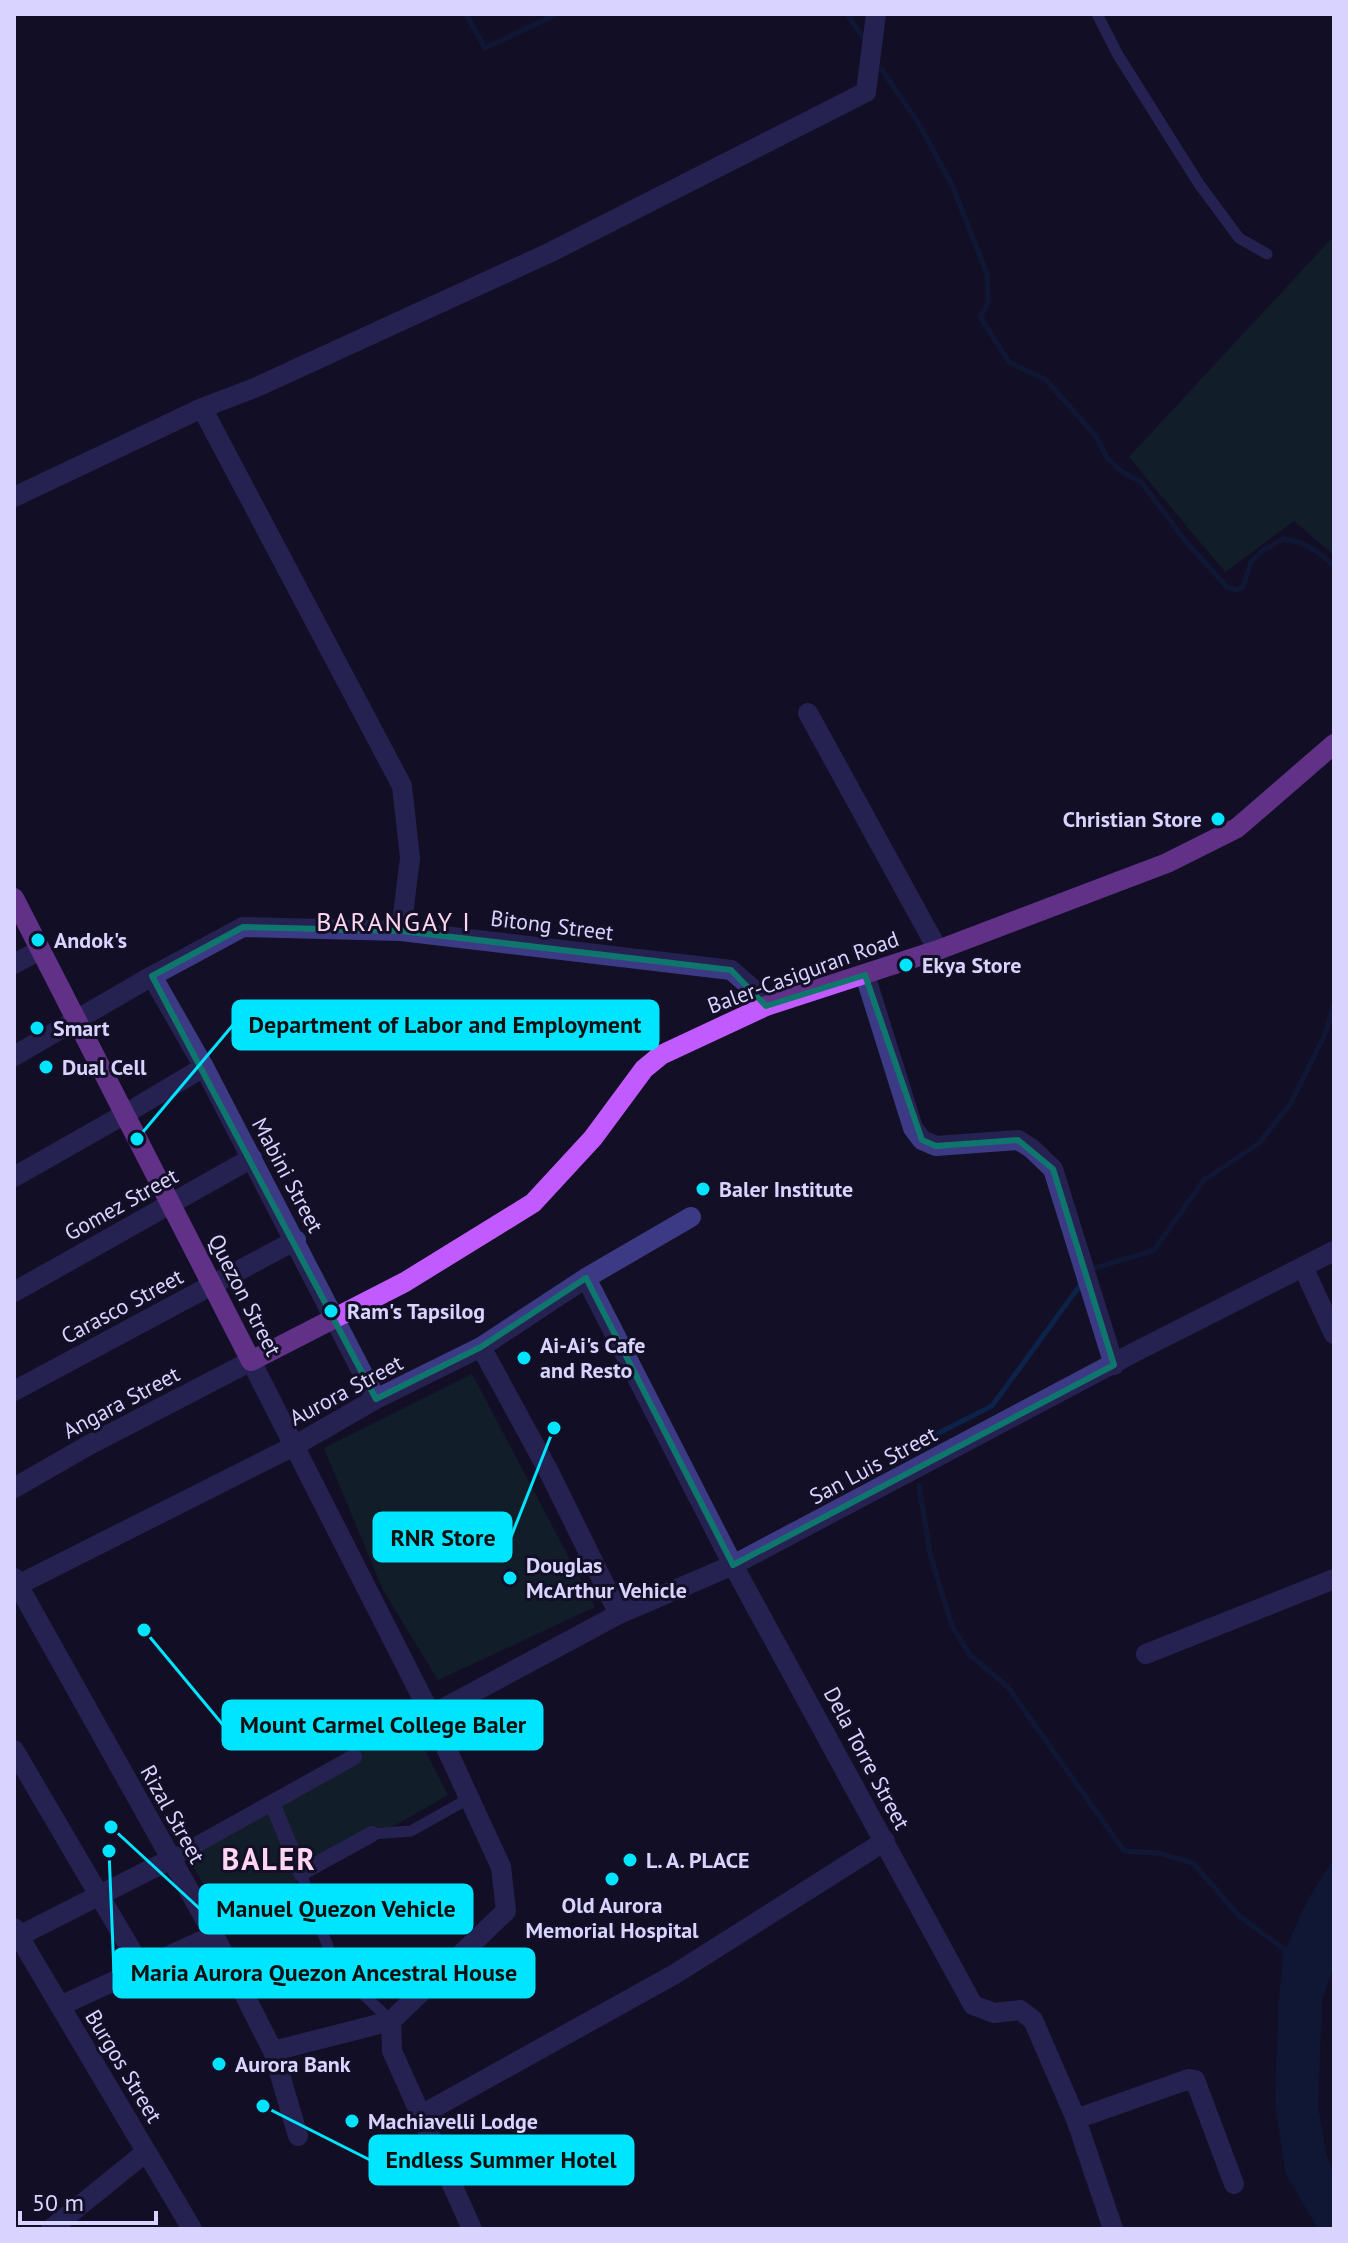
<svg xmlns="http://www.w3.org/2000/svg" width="1348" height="2243" viewBox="0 0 1348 2243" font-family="'PT Sans',sans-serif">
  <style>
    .green { fill: #12302f }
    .water { fill: #0c2248 }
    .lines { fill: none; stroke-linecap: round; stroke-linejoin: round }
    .stream { stroke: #0c2248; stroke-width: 5 }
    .service { stroke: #3d3a85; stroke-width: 11 }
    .pedestrian { stroke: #3d3a85; stroke-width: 16 }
    .minor { stroke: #3d3a85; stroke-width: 20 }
    .tertiary { stroke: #3d3a85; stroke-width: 20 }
    .primary { stroke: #c25bff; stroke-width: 20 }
    .marked { fill: none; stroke: #0f766e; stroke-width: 6; stroke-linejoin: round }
    .poi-dot { fill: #00e5ff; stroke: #130f26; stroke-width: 3 }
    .labels { text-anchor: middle; stroke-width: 6; stroke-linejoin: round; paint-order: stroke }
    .poi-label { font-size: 22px; font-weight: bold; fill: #d9d4ff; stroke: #130f26; text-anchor: start }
    .street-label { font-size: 22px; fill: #d9d4ff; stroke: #130f26 }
    .quarter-label { font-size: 26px; letter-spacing: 2px; fill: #ffd6f0; stroke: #130f26 }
    .district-label { font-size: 30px; font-weight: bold; letter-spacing: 2px; fill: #ffd6f0; stroke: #130f26 }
    .leader { fill: none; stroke: #00e5ff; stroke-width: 3 }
    .callout-dot { fill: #00e5ff; stroke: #130f26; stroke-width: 3 }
    .callout { fill: #00e5ff; stroke: #00e5ff; stroke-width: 3 }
    .callout-label { font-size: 24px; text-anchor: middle; font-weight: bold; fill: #111 }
  </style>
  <rect width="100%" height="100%" fill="#130f26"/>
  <!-- green -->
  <path class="green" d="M1334 236V555L1294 521 1225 572 1129 457Z
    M472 1374 595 1607 438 1680 383 1590 324 1448Z
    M409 1720 448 1795 225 1923 181 1844Z"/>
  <!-- water -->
  <path class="water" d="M1334 1859V1965L1322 2000 1318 2107 1326 2154 1334 2174V2229H1318L1286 2174 1275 2104 1279 2002 1283 1955 1307 1901Z"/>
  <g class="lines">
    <!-- stream -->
    <path class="stream" d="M466 14 485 48 557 14
      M847 14 862 36
      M882 70 919 124 953 187 987 274 988 303 980 317 1009 362 1046 380 1095 435 1108 459 1121 471 1141 482 1188 544 1227 587 1237 590 1243 587 1251 562 1262 551 1283 539C1304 541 1319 552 1334 566
      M1092 1269 1154 1250 1204 1180 1259 1143 1291 1103 1326 1032 1334 1004
      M917 1444 992 1406 1081 1284
      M919 1486 930 1554 952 1626 970 1655 1008 1687 1124 1851 1159 1853 1193 1863 1239 1916 1288 1952"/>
    <!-- service -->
    <path class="service" d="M1097 14 1118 55 1199 184 1239 238 1267 254
      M372 1834 411 1831 468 1799
      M301 1873 332 1958
      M339 1971 391 2021"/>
    <!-- pedestrian -->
    <path class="pedestrian" d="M272 1803 301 1873 372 1834
      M171 1859 354 1757"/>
    <!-- minor -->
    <path class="minor" d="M202 408 402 786 410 858 401 931
      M14 497 202 408 257 387 551 252 866 92 876 14
      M808 713 938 950
      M14 964 40 950
      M865 975 913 1128 922 1140 936 1146 1018 1140 1031 1148 1053 1169 1114 1365
      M152 976 204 1067 376 1399
      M14 1056 152 976 243 927 401 931 731 970 753 989 766 1006
      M125 1114 204 1067
      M1303 1267 1334 1334
      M586 1278 733 1565 973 2005 994 2013 1020 2010 1033 2020 1076 2119 1113 2229
      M14 1292 252 1158
      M481 1347 548 1470 619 1614
      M14 1391 296 1240
      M14 1488 89 1445 251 1361
      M14 1578 214 1935 273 2051 391 2021
      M14 1587 294 1446 376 1399 481 1347 586 1278 691 1217
      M1146 1654 1334 1579
      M431 1715 619 1614 733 1565 1135 1352 1334 1251
      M14 1750 143 1970
      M14 1928 192 2229
      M19 1936 171 1859
      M60 2006 214 1935
      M273 2051 298 2136
      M421 2115 675 1974 885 1841
      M1076 2119 1189 2079 1195 2080 1234 2184
      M51 2229 146 2152"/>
    <!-- tertiary -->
    <path class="tertiary" d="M14 1177 125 1114
      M251 1361 431 1715 501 1867 506 1911 391 2021 392 2051 472 2229"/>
    <!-- primary -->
    <path class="primary" d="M14 898 251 1361 405 1282 533 1203 593 1138 644 1069 661 1055 766 1006 938 950 1167 863 1237 828 1334 744"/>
  </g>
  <!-- marked area -->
  <path d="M0 0H1348V2243H0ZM243 927 401 931 731 970 766 1006 865 975 922 1140 936 1146 1018 1140 1053 1169 1114 1365 733 1565 586 1278 481 1347 376 1399 152 976Z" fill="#130f26" fill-opacity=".55" fill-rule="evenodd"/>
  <path class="marked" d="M243 927 401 931 731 970 766 1006 865 975 922 1140 936 1146 1018 1140 1053 1169 1114 1365 733 1565 586 1278 481 1347 376 1399 152 976Z"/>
  <!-- markers -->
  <g class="poi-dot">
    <circle cx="1218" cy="819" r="8"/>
    <circle cx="38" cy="940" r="8"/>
    <circle cx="906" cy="965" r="8"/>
    <circle cx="37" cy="1028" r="8"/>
    <circle cx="46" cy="1067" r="8"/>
    <circle cx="703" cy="1189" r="8"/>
    <circle cx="331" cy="1311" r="8"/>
    <circle cx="524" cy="1358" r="8"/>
    <circle cx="510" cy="1578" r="8"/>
    <circle cx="630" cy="1860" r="8"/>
    <circle cx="612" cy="1879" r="8"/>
    <circle cx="219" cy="2064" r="8"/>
    <circle cx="352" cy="2121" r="8"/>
  </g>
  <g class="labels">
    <!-- poi labels -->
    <g class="poi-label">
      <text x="1202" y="827" text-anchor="end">Christian Store</text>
      <text x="54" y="948">Andok's</text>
      <text x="922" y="973">Ekya Store</text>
      <text x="53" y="1036">Smart</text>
      <text x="62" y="1075">Dual Cell</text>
      <text x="719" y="1197">Baler Institute</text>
      <text x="347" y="1319">Ram's Tapsilog</text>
      <text x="540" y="1353">Ai-Ai's Cafe<tspan x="540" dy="25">and Resto</tspan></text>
      <text x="526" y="1573">Douglas<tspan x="526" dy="25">McArthur Vehicle</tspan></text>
      <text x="646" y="1868">L. A. PLACE</text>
      <text x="612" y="1913" text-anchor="middle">Old Aurora<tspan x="612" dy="25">Memorial Hospital</tspan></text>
      <text x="235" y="2072">Aurora Bank</text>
      <text x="368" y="2129">Machiavelli Lodge</text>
    </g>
    <!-- street labels -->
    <g class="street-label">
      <text transform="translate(552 925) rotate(7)" y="8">Bitong Street</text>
      <text transform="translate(803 972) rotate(-20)" y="8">Baler-Casiguran Road</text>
      <text transform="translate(288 1175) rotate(62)" y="8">Mabini Street</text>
      <text transform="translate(121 1204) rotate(-29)" y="8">Gomez Street</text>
      <text transform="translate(245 1295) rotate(63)" y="8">Quezon Street</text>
      <text transform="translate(122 1306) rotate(-28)" y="8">Carasco Street</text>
      <text transform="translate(346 1390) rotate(-28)" y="8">Aurora Street</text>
      <text transform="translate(121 1402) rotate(-28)" y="8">Angara Street</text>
      <text transform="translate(873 1465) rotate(-28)" y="8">San Luis Street</text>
      <text transform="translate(867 1758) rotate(62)" y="8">Dela Torre Street</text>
      <text transform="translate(173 1814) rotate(61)" y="8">Rizal Street</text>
      <text transform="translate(124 2066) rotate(59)" y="8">Burgos Street</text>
    </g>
    <!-- quarter labels -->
    <g class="quarter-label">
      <text x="394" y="931">BARANGAY I</text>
    </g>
    <!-- district labels -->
    <g class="district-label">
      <text x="269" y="1870">BALER</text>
    </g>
  </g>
  <!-- callouts -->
  <path class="leader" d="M137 1139L233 1025M554 1428L511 1537M144 1630L223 1725M111 1827L200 1909M109 1851L114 1973M263 2106L370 2160"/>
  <g class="callout-dot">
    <circle cx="137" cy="1139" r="8"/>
    <circle cx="554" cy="1428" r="8"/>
    <circle cx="144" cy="1630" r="8"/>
    <circle cx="111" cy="1827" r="8"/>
    <circle cx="109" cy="1851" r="8"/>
    <circle cx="263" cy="2106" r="8"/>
  </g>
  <g class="callout">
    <rect x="233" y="1001" width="425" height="48" rx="8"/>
    <rect x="374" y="1513" width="137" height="48" rx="8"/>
    <rect x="223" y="1701" width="319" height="48" rx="8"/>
    <rect x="200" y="1885" width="272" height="48" rx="8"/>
    <rect x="114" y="1949" width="420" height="48" rx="8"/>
    <rect x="370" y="2136" width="263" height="48" rx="8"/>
  </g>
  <g class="callout-label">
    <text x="445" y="1033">Department of Labor and Employment</text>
    <text x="443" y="1546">RNR Store</text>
    <text x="383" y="1733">Mount Carmel College Baler</text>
    <text x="336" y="1917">Manuel Quezon Vehicle</text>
    <text x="324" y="1981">Maria Aurora Quezon Ancestral House</text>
    <text x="501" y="2168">Endless Summer Hotel</text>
  </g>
  <!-- border -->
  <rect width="1348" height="2243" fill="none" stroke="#d9d4ff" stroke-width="32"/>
  <!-- scale -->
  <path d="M20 2211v12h136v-12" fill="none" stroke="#d9d4ff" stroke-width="4"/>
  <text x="32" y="2211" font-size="24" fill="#d9d4ff" stroke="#130f26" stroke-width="6" paint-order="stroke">50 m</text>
</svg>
